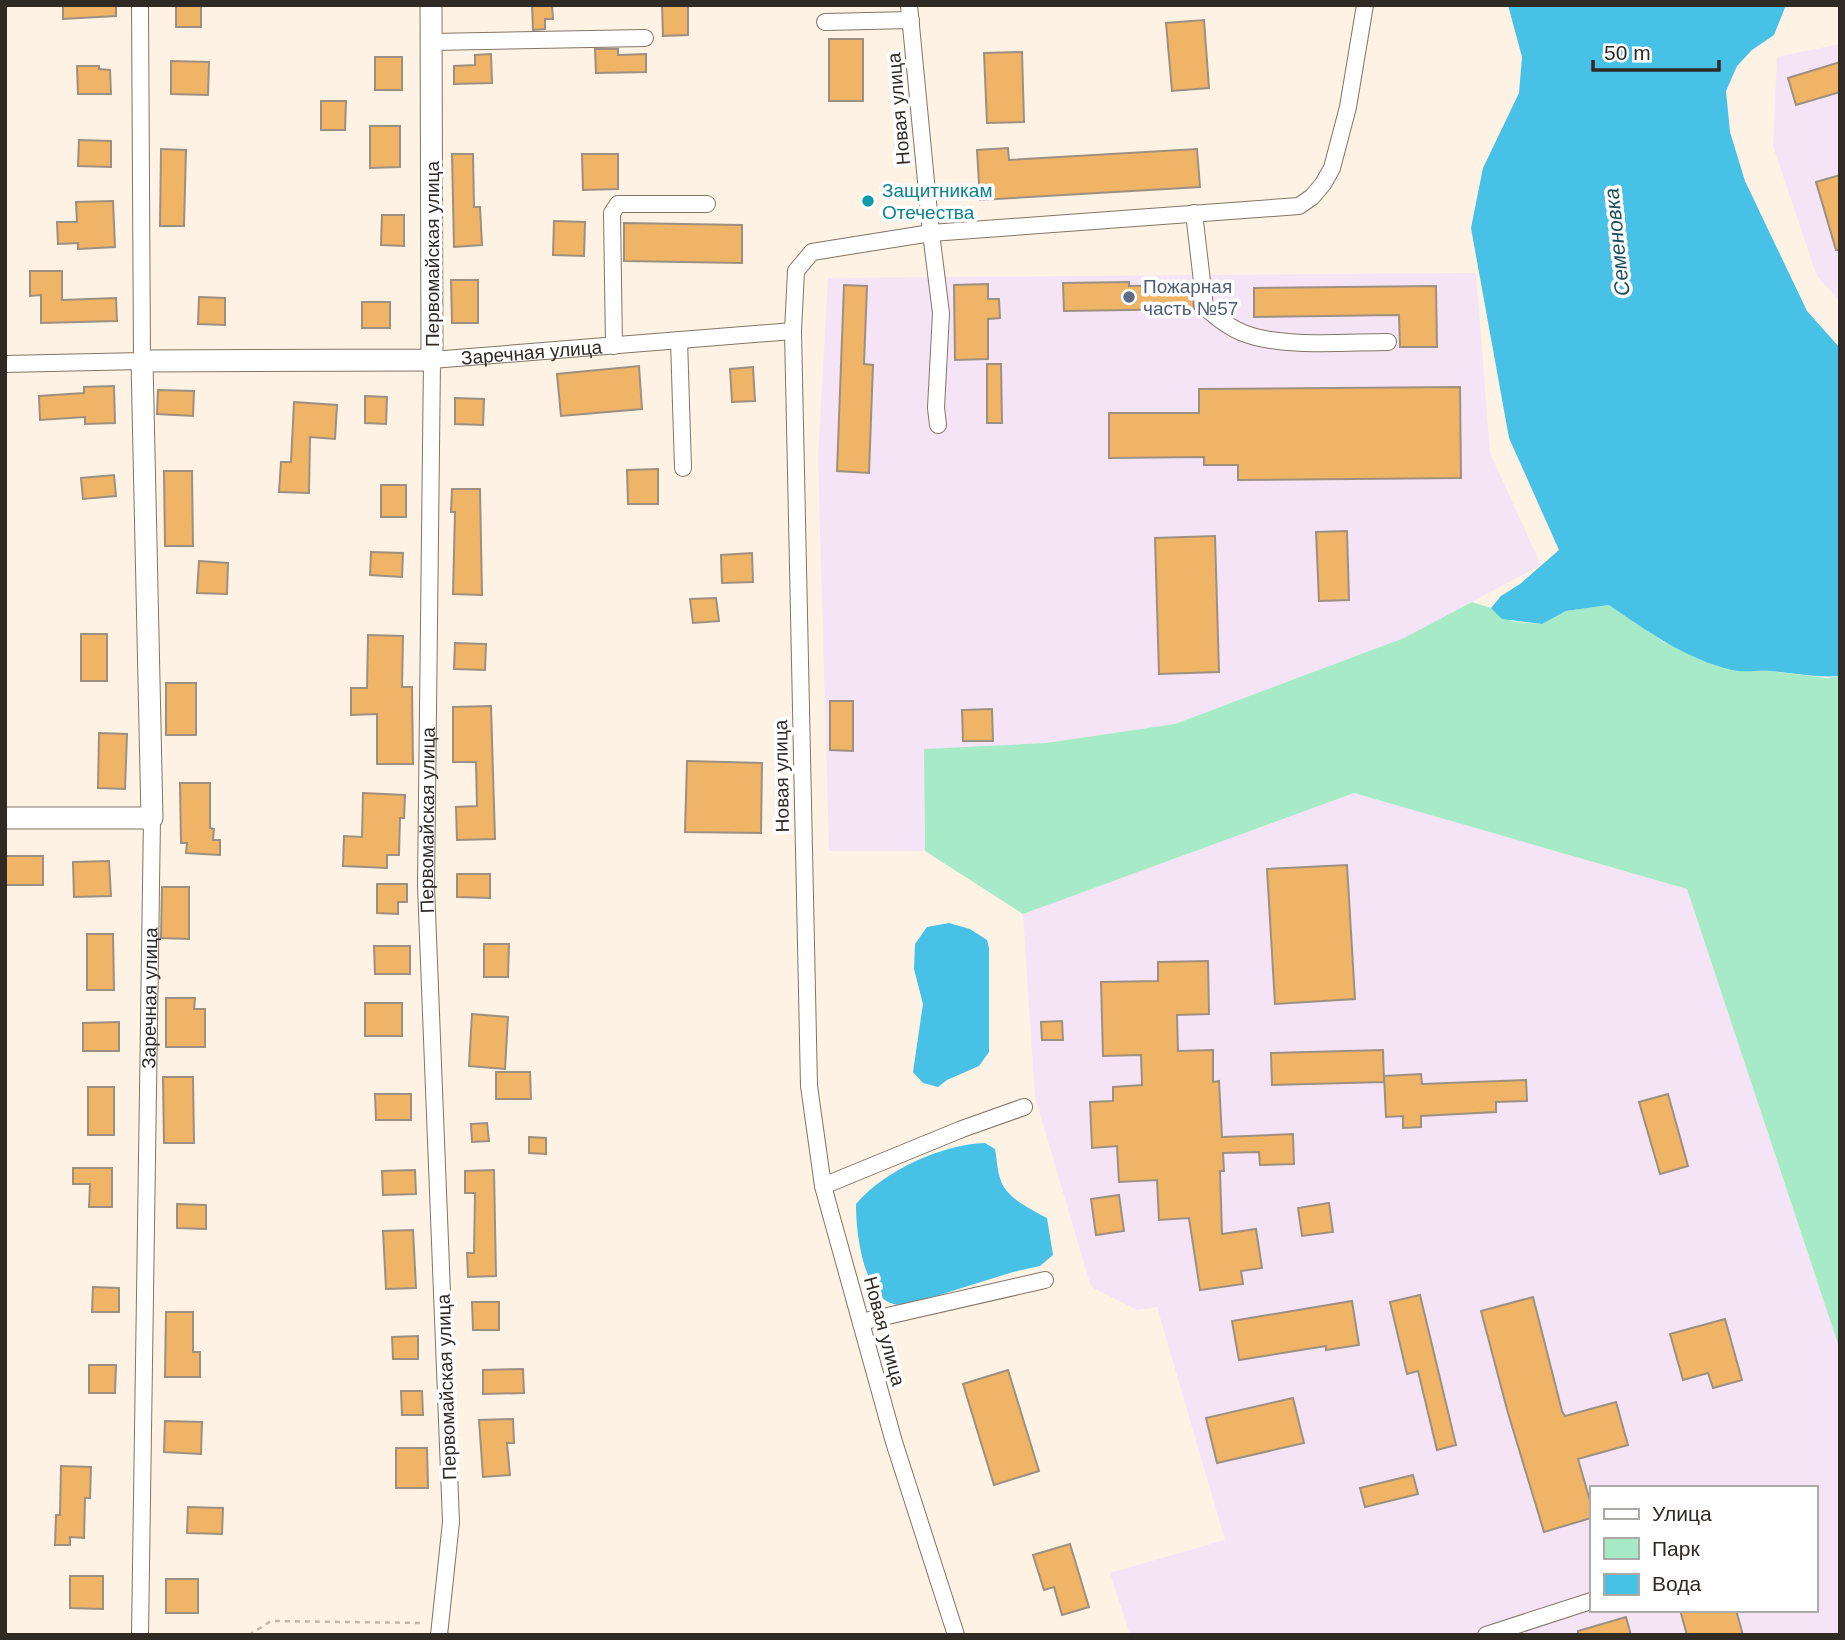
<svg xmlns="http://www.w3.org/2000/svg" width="1845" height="1640" viewBox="0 0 1845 1640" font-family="Helvetica,sans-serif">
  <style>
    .industrial { fill: #f5e4f6; fill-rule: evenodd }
    .green { fill: #a6eac8 }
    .water { fill: #48c1e6 }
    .building { fill: #f0b467; stroke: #9e9080; stroke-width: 2 }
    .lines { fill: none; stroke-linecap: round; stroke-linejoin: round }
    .minor-casing { stroke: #827565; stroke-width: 18 }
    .major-casing { stroke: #827565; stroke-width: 23 }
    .path { stroke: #c0b6aa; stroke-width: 2.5; stroke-dasharray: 5 5; stroke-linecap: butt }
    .minor { stroke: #fff; stroke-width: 16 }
    .major { stroke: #fff; stroke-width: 21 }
    .culture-dot { fill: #0f9aa8; stroke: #fff; stroke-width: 2.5 }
    .service-dot { fill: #5c6f8a; stroke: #fff; stroke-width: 2.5 }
    .labels { text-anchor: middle; stroke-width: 7; stroke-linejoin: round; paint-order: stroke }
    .street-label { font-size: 19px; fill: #302a24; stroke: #fff }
    .culture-label { font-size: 19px; fill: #0d838f; stroke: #fff; text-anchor: start }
    .service-label { font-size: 19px; fill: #4e5e75; stroke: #fff; text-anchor: start }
    .water-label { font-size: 21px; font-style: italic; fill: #1c4e5e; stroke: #fff }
  </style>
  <rect width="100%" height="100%" fill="#fef2e4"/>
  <!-- industrial -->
  <path class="industrial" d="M1840 44V301L1817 276 1773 146 1777 57Z
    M1476 273 1490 453 1541 565 1404 638 1175 724 1025 746 924 749 925 851H829L818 458 828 278Z
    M1354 793 1687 889 1840 1350V1635H1130L1110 1573 1225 1540 1157 1307 1137 1310 1091 1287 1035 1097 1023 914ZM1591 1488H1815V1610H1591Z"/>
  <!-- green -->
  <path class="green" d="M1472 602 1491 608 1514 622 1542 624 1566 611 1609 605 1664 642 1735 671H1770L1827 678 1840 676V1350L1687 889 1354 793 1023 914 925 851 924 749 1046 743 1175 724 1404 638Z"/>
  <!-- water -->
  <path class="water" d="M1508 5H1786L1774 35 1752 50 1737 66 1726 91 1730 132 1745 181 1807 311 1840 348V676C1816 678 1794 673 1770 671 1758 670 1744 673 1732 670 1686 659 1647 631 1609 605L1566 611 1542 624 1502 619 1491 608 1501 596 1520 584 1559 550 1509 438 1471 228 1483 168 1519 93 1522 57Z
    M949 923 970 929 987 940 989 948V1052L979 1066 947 1080 938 1087 923 1083 913 1072 923 1004 914 969 915 944 927 927Z
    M985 1143 995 1149C997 1159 997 1169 1000 1178 1005 1198 1031 1209 1047 1218L1053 1255 1040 1266 1013 1272 904 1306C899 1305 892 1304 888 1302 862 1286 856 1231 856 1204 883 1171 943 1144 985 1143Z"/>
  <!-- building -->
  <path class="building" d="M63 5H116V16L63 19Z
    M176 5H201V27H176Z
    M532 5H552L553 19H545V29L533 30Z
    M662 5H688V35L663 36Z
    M1204 20 1209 88 1172 91 1166 23Z
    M829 39H863V101H829Z
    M595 49H618V55L646 54V72L596 73Z
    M1022 52 1024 122 987 123 984 53Z
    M491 54 492 83 454 84V66L475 65V55Z
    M375 57H402V90H375Z
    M171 61 209 62 208 95 171 94Z
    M1840 62V92L1796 105 1788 78Z
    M77 66H99V69L110 70 111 94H78Z
    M321 101H346L345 130H321Z
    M370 126H400V167L370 168Z
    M79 140 111 141V167L78 166Z
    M1008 148 1009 160 1197 149 1200 187 980 200 977 150Z
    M161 149 186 150 184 226H160Z
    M452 154H473L474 207H480L482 245 454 247Z
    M582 154H618V189L583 190Z
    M1840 175V250H1836L1816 182Z
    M113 201 115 247 78 249V243L58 244 57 222H77L76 202Z
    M382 215H404V246L381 245Z
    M554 221 585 222 584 256 553 255Z
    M624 223 742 225V263L624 261Z
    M30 271H62V300L116 298 117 321 41 323V295L30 296Z
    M451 280H478V323H452Z
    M1129 282V286L1192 285 1194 309 1064 311 1063 283Z
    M988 284V299H999L1000 318 988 319V359L955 360 954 285Z
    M844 285 867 286 864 364 873 365 869 473 837 471Z
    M1436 286 1437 347H1400L1399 315 1254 317V288Z
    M199 297 225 298V325L198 324Z
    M362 302H390V328H362Z
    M987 364H1001L1002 423H987Z
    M639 366 642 409 561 416 557 374Z
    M753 367 755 401 732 402 730 369Z
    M114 386 115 423 85 424V417L40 420 39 396 84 393V387Z
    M1460 387 1461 478 1238 480V465H1204V457L1109 458V413H1199V389Z
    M158 390 194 391 193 416 157 414Z
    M365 396 387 397 386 424 365 423Z
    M455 398 484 399 483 425 455 424Z
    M294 402 337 405 335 439 310 437 309 493 279 492 281 462H291Z
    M658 469V504H628L627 470Z
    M164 471H192L193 546H165Z
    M114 475 116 496 83 499 81 478Z
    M381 485H406V517H381Z
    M452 489H480L482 595 453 594 455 512H451Z
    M1347 531 1349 600 1319 601 1316 532Z
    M1215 536 1219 672 1159 674 1155 538Z
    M371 552 403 553 402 577 370 575Z
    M752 553 753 582 722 583 721 555Z
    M199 561 228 563 227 594 197 593Z
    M716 598 719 621 693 623 690 599Z
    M81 634H107V681H81Z
    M368 635 403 636 402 687H412L413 764H377V714L351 715V688H367Z
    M455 643 486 644 485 670 454 669Z
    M166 683H196V735H166Z
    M830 701H853V751L830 750Z
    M491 706 495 839 457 840 456 807 477 806 476 762H453V707Z
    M992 709 993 741H963L962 710Z
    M99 733 127 734 125 789 98 788Z
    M687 761 762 763 761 833 685 832Z
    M180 783H210V828L214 829 213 840H220V855L186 853 187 843H181Z
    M363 793 405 795 404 818H400L399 855H387V868L343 866 344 836 362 837Z
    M5 856H43V885H5Z
    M109 861 111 896 74 897 73 862Z
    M1347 865 1355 999 1275 1004 1267 869Z
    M457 874H490V898L457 897Z
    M377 884H407V902H398V914L377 913Z
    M162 887H189V939L161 938Z
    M87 934H113L114 990H87Z
    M484 944H509L508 977H484Z
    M374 946H410V974H375Z
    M1208 961 1209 1014 1177 1015 1178 1051 1213 1050V1082L1219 1081 1222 1137 1293 1134 1294 1164 1260 1165 1259 1152 1223 1153 1224 1171H1220L1222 1234 1256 1229 1262 1268 1241 1271 1243 1284 1200 1290 1189 1218 1159 1220 1157 1180 1119 1182 1117 1146 1092 1148 1090 1102 1113 1101V1087L1142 1085 1141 1055 1103 1056 1101 982 1158 981V962Z
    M166 998H195L194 1009H205V1047H166Z
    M365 1003H402V1036H365Z
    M472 1014 508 1017 505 1069 469 1066Z
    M1062 1021 1063 1040H1042L1041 1022Z
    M119 1022V1051H83V1023Z
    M1383 1050 1384 1082 1272 1085 1271 1053Z
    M496 1072H530L531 1099H496Z
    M1421 1074 1422 1084 1526 1080 1527 1101 1496 1102V1112L1421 1116V1127L1403 1128V1116L1386 1117 1384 1076Z
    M163 1077H193L194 1143H164Z
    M88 1087H114V1135H88Z
    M375 1094H411V1120H376Z
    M1668 1094 1688 1166 1660 1174 1639 1102Z
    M487 1123 489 1141 472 1142 471 1124Z
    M529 1137 546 1138V1154L529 1153Z
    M73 1168H112V1207H89L90 1184H73Z
    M415 1170 416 1194 383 1195 382 1171Z
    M494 1170 496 1276 468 1277 467 1253H474L475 1193H465V1171Z
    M1119 1195 1124 1231 1096 1235 1091 1199Z
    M1329 1203 1333 1232 1302 1236 1298 1208Z
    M177 1204 206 1205V1229L177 1228Z
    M413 1230 416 1288 386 1289 383 1231Z
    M93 1287 119 1288V1312H92Z
    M1420 1295 1456 1445 1437 1450 1418 1371 1407 1374 1390 1302Z
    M1533 1297 1562 1411 1565 1416 1616 1402 1628 1445 1578 1459 1591 1504V1518L1544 1532 1508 1413 1481 1311Z
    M1352 1301 1359 1345 1326 1350V1346L1239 1360 1232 1321Z
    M472 1302H499V1330H473Z
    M166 1312H193V1352H200V1377H165Z
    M1725 1319 1742 1380 1713 1388 1708 1373 1683 1380 1670 1334Z
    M418 1336V1359H393L392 1337Z
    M89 1365H116L115 1393H89Z
    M523 1369 524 1393 483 1394V1370Z
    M1008 1370 1039 1471 994 1485 963 1384Z
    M401 1391H422L423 1415H402Z
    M1293 1398 1304 1443 1217 1463 1206 1418Z
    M513 1419 514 1443H507L510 1475 483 1477 479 1420Z
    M165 1421 202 1422 201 1454 164 1452Z
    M396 1448H427L428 1488H396Z
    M61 1466 91 1467 90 1498H85L84 1538 70 1537V1545H55L56 1515H60Z
    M1413 1475 1418 1494 1365 1507 1360 1488Z
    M188 1507 223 1508 222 1534 187 1533Z
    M1070 1544 1089 1607 1062 1615 1054 1587 1044 1590 1033 1555Z
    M70 1576H103V1609L70 1608Z
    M166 1579H198V1613H166Z
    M1680 1610H1736L1743 1635H1687Z
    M1626 1617 1631 1635H1578V1631Z"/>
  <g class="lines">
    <!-- minor casing -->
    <g class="minor-casing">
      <g id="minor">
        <path d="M909 5 931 233 941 313 936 408 938 425"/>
        <path d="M825 22 911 20"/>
        <path d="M432 42 645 38"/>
        <path d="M1194 213 1205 307C1217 318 1231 329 1246 334 1285 348 1346 342 1388 342"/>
        <path d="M679 340 683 468"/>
        <path d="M614 346 612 213 618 204H707"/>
        <path d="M5 364 142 361 140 5"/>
        <path d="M823 1186 962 1129 1024 1107"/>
        <path d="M861 1322 1045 1280"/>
        <path id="s1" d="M140 1635 152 818"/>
        <path id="s2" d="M439 1635 451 1522 426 886 432 360 793 331"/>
        <path d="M956 1635 894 1442 823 1186 809 1086 793 331 796 271 812 252 931 233 1299 206 1312 197 1323 184 1332 168 1348 107 1365 5"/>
        <path d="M1486 1635 1591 1601"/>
      </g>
    </g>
    <!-- major casing -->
    <g class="major-casing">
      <path id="major" d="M5 818H152L142 361 432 360 431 5"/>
    </g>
    <!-- path -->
    <path class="path" d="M249 1635 271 1621 424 1623"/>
    <!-- minor -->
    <use href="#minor" class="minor"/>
    <!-- major -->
    <use href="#major" class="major"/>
  </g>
  <!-- markers -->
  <circle class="culture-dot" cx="868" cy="201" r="7"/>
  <circle class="service-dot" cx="1129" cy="297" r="7"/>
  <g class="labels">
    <!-- street labels -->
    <g class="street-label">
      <text transform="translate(898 109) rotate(-95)" y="7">Новая улица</text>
      <text transform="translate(432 254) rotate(-90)" y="7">Первомайская улица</text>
      <text dy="7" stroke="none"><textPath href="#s2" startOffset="1376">Заречная улица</textPath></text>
      <text transform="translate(781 776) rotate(-91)" y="7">Новая улица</text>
      <text dy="7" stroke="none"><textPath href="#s2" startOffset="816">Первомайская улица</textPath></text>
      <text dy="7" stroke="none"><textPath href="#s1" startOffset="637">Заречная улица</textPath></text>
      <text transform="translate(885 1331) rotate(75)" y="7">Новая улица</text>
      <text transform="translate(446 1387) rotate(-92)" y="7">Первомайская улица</text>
    </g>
    <!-- culture labels -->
    <g class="culture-label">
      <text x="882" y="197">Защитникам<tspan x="882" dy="22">Отечества</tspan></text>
    </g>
    <!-- service labels -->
    <g class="service-label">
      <text x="1143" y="293">Пожарная<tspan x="1143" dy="22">часть №57</tspan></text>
    </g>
    <!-- water labels -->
    <g class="water-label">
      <text transform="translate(1617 242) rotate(-96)" y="7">Семеновка</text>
    </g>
  </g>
  <!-- border -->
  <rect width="1845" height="1640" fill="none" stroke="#302a24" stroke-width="14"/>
  <!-- legend -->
  <rect x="1590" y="1486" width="228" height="126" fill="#ffffff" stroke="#acaaa7" stroke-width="2"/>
  <rect x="1604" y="1509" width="35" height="10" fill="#ffffff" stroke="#acaaa7" stroke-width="2"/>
  <text x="1652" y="1521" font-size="21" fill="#302a24">Улица</text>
  <rect x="1604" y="1538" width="35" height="21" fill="#a6eac8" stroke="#acaaa7" stroke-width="2"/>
  <text x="1652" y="1556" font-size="21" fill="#302a24">Парк</text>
  <rect x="1604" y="1574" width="35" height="21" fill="#48c1e6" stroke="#acaaa7" stroke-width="2"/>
  <text x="1652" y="1591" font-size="21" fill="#302a24">Вода</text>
  <!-- scale -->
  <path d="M1593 60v10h126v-10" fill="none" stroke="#302a24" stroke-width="3.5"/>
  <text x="1604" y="60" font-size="21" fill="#302a24" stroke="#ffffff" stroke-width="5" paint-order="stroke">50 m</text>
</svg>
